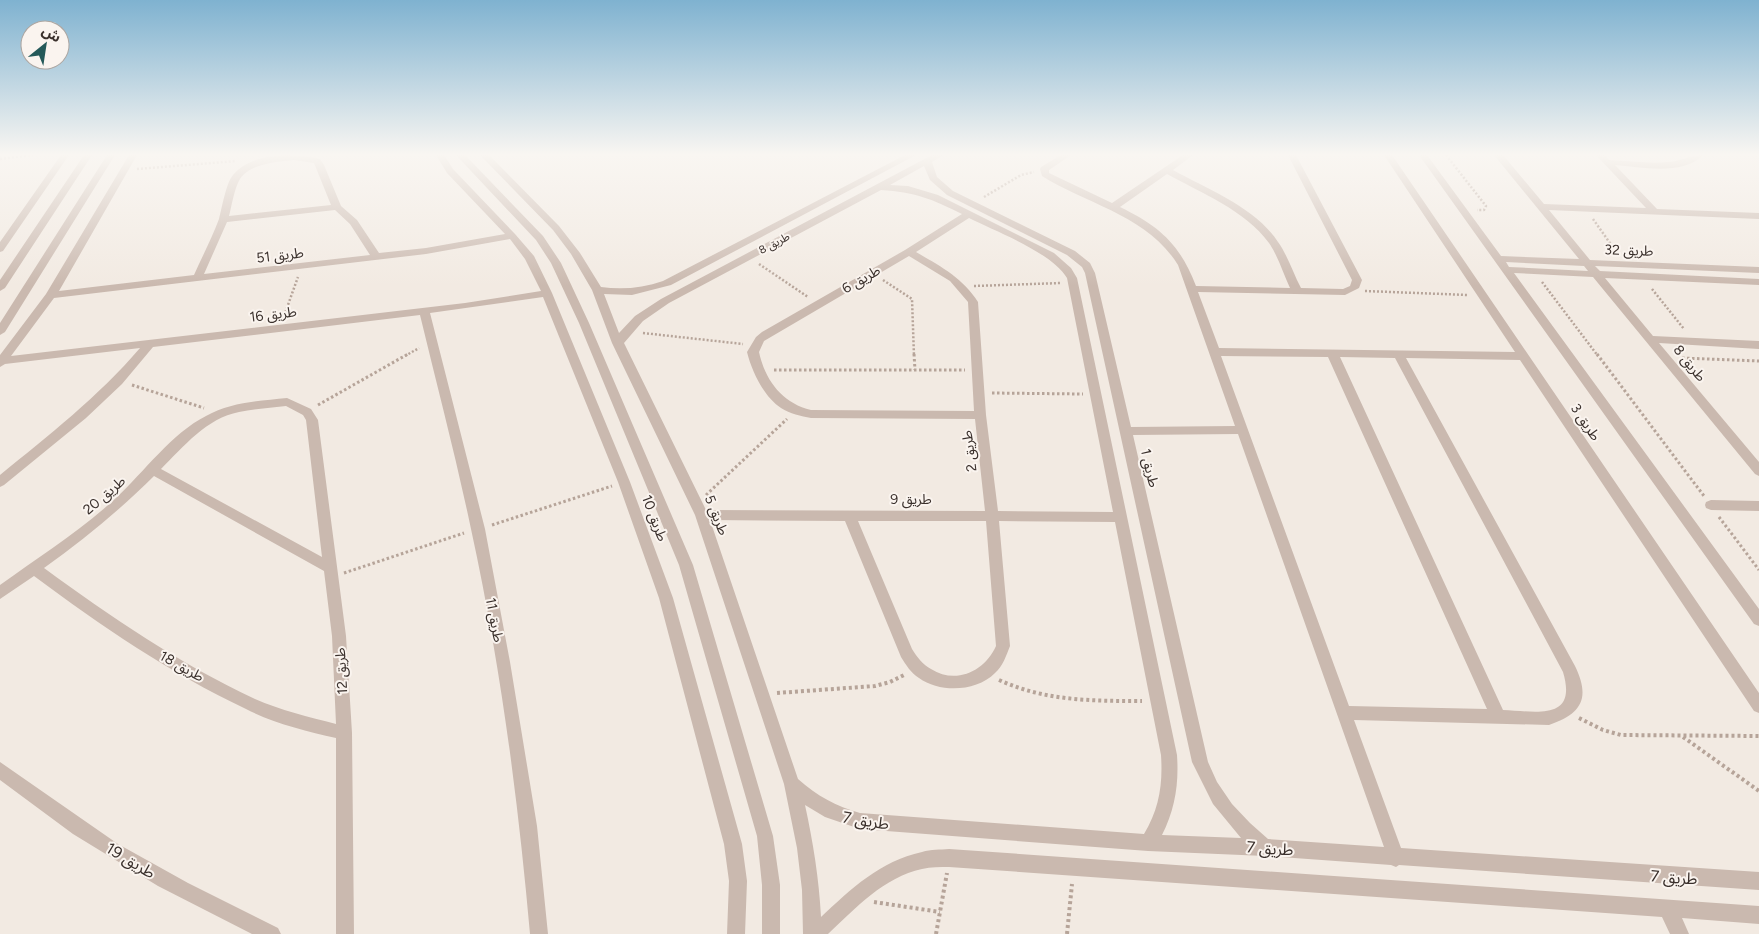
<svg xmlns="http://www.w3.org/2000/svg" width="1759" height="934" viewBox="0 0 1759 934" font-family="Figtree,'Noto Sans Arabic',sans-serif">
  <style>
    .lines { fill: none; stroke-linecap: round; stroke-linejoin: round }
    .path-far2 { stroke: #b6a499; stroke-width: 2.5; stroke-dasharray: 2 2; stroke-linecap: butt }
    .path-far1 { stroke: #b6a499; stroke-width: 3; stroke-dasharray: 2.5 2.5; stroke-linecap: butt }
    .path { stroke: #b6a499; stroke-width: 4; stroke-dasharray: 3 3; stroke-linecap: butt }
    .minor { fill: #cab9af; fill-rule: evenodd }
    .labels { text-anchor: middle; stroke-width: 4; stroke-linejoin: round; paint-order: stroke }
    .far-street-label { font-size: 11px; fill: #3a302c; stroke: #faf4ef }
    .street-label { font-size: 14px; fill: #3a302c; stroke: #faf4ef }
    .near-street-label { font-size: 16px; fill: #3a302c; stroke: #faf4ef }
  </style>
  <rect width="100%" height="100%" fill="#f2eae2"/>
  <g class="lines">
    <!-- path-far2 -->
    <path class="path-far2" d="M1446 155 1486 206 1484 210H1477
      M0 159 33 155
      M137 169 236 161
      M984 197 1021 175 1034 172
      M1593 219 1617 253
      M759 264 808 297
      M883 280 912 299 914 356
      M1542 282 1598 356
      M974 286 1061 283
      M1652 289 1684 329
      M1365 291 1468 295
      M284 316 298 277
      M643 333 743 344
      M405 356 419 348"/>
    <!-- path-far1 -->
    <path class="path-far1" d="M914 354 915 370
      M1597 354 1704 496
      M1682 358 1759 361
      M774 370H965
      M132 385 204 408
      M992 393 1083 394
      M318 405 408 354
      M706 495 787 419
      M1719 517 1759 570
      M492 525 612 486
      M344 573 464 533"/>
    <!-- path -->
    <path class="path" d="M999 680C1045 701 1092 701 1142 701
      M777 693 875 686 890 682 904 675
      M1579 718 1603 730 1621 735 1759 736
      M1683 737 1759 791
      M874 902 940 912
      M936 934 947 873
      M1067 934 1072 884"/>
    <!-- minor -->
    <path class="minor" d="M61 155H69L3 251 0 252V242Z
      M84 155H92L5 288 0 291V280Z
      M107 155H115L5 332 0 335V323Z
      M129 155H137L59 291 194 275C202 257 212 238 219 219 222 208 226 183 233 175 252 152 294 153 320 159L324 165 341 206 357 220 379 253 426 248 505 234 447 173 436 155H444L453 169 515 234 534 256 552 293 630 482 673 598 742 844 747 881 745 934H727L729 881 724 844 659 598 618 482 543 297 430 313 485 529 510 662 537 826 548 934H530C518 798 500 662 471 529 456 457 437 386 420 315L153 347 122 384 86 418 4 485 0 487V475C49 435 98 397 140 348L5 364 0 367V355L46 294ZM294 160 314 163 331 205 229 216C232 205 234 189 240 179 250 163 278 162 294 160ZM335 210 350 224 370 255 204 274 227 222ZM510 239 525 259 541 291 465 303 11 356 54 298 426 254Z
      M456 155H465L543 236 561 263 589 323 693 565 773 836 780 885V934H762V885L757 836 679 565 579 323 551 263 536 240Z
      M480 155H489L559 226 580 253 601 287C622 290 643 288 663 281L905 155H916L671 285 632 295 604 294 619 333 635 316 661 299 932 155H943L932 162 937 177 953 191 1075 251 1090 263 1095 273 1131 427 1235 426 1178 265C1147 215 1088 205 1042 176L1040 169 1041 167 1061 155H1071L1049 170V173L1112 203 1183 155H1193L1173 170C1209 190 1255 207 1278 242 1288 256 1293 273 1301 288L1343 289 1350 286 1352 280 1288 155H1296L1362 280 1359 288 1345 295 1198 292 1219 348 1515 352 1384 155H1392L1759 693V713L1754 711 1520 360 1406 358 1575 666C1591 699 1581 714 1549 725L1354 720 1401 848 1759 872V890L1399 865 1396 867 1391 865 1265 856 1148 851 860 829 825 817 805 805C813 842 819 878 821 917 851 889 880 861 922 852 931 849 940 850 949 849L1759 906V924L1682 918 1689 934H1670L1662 917 949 867C940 867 931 867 922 869 884 877 856 908 828 934H803L802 890 797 848 784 784 695 515 612 343 592 290 571 254 553 230ZM924 166 930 180 947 195 1067 255 1082 267 1085 273 1192 762 1213 804 1241 838 1162 835C1175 809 1179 784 1177 755L1077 278 1071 268 1054 253 938 195 908 186 890 185ZM1167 174C1201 193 1245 210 1269 243 1278 256 1283 273 1290 288L1196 286C1180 244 1159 226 1120 207ZM881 190C915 192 932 199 962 214L905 250 762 332 756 337 747 352C752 372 764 397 781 408 790 414 801 416 811 418L975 419 985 511 706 510 624 343 643 321 669 303ZM969 218C997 232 1051 252 1067 278L1113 512 998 511 986 415 978 302C963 278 940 266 916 252ZM909 256 950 281 968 302 974 411 811 410C782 403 765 380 759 352L764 341ZM1221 356 1328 357 1487 709 1349 706ZM1340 357 1395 358 1563 672C1578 722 1535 711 1503 710ZM1238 434 1384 847 1268 839 1250 823 1232 804 1217 782 1208 762 1133 435ZM710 520 845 521 901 657C906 665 911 673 919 678 940 693 976 692 995 673 1003 666 1006 656 1010 646L999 521 1115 522 1161 755C1163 785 1159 809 1144 834L860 813C836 806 817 796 798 779ZM858 521H986L996 646C985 671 956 685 931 669 923 665 917 657 912 649Z
      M1419 155H1427L1501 256 1579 259 1494 155H1503L1544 204 1646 208 1596 155H1605L1609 160C1629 161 1649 164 1669 162 1681 161 1691 155 1703 155 1683 176 1641 167 1615 165L1657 209 1759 213V219L1549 210 1590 260 1759 267V273L1595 266 1600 271 1759 279V285L1605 278 1653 336 1759 341V349L1659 343 1759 462V476L1755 474 1593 277 1514 273 1759 609V626L1754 624ZM1506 262 1584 266 1588 271 1509 267Z
      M287 398 311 409 318 420 346 636 352 733 354 934H336V738C306 731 273 723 246 709 170 673 101 626 34 576L0 599V585C39 557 80 531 116 498 144 472 172 433 206 416 231 402 259 401 287 398ZM286 406 303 415 306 420 322 557 161 469C183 447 207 418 239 412 254 409 270 408 286 406ZM154 476 324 571 332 636 336 724C309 717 280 710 255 699 180 664 111 617 44 568 83 540 120 510 154 476Z
      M1711 500 1759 501V511L1711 510 1706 508 1705 505 1706 502Z
      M0 762 118 844 188 883 278 928 281 934H252L158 886 73 834 0 780Z"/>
  </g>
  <!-- sky -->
  <linearGradient id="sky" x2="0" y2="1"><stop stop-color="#7fb2d0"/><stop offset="0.54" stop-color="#f9f6f2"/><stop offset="1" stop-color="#f9f6f2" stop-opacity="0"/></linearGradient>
  <rect width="1759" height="286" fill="url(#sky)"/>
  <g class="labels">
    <!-- far-street labels -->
    <g class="far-street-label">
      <text transform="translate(774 243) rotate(-28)" y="4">طريق 8</text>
    </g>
    <!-- street labels -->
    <g class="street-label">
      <text transform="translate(1629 250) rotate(2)" y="5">طريق 32</text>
      <text transform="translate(280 255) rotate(-7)" y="5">طريق 51</text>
      <text transform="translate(861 279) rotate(-30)" y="5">طريق 6</text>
      <text transform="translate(273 314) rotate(-7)" y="5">طريق 16</text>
      <text transform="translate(1690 363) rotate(51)" y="5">طريق 8</text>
      <text transform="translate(1586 422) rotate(56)" y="5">طريق 3</text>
      <text transform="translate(969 451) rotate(-97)" y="5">طريق 2</text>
      <text transform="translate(1150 468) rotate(77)" y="5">طريق 1</text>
      <text transform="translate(104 495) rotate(-41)" y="5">طريق 20</text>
      <text x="911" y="504">طريق 9</text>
      <text transform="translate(717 515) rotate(68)" y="5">طريق 5</text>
      <text transform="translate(655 518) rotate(69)" y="5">طريق 10</text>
      <text transform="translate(495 620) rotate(79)" y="5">طريق 11</text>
      <text transform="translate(182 666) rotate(29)" y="5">طريق 18</text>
      <text transform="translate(341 671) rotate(-93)" y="5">طريق 12</text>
    </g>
    <!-- near-street labels -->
    <g class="near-street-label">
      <text transform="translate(866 820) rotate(9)" y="6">طريق 7</text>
      <text transform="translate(1270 848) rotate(4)" y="6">طريق 7</text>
      <text transform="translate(131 860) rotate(31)" y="6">طريق 19</text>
      <text transform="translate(1674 877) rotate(4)" y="6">طريق 7</text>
    </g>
  </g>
  <!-- north arrow -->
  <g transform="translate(45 45) rotate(30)"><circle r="24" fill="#faf4ef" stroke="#ada6a1"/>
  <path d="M0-4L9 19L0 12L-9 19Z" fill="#245959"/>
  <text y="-8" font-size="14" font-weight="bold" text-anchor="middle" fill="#3a302c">ش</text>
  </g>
</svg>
